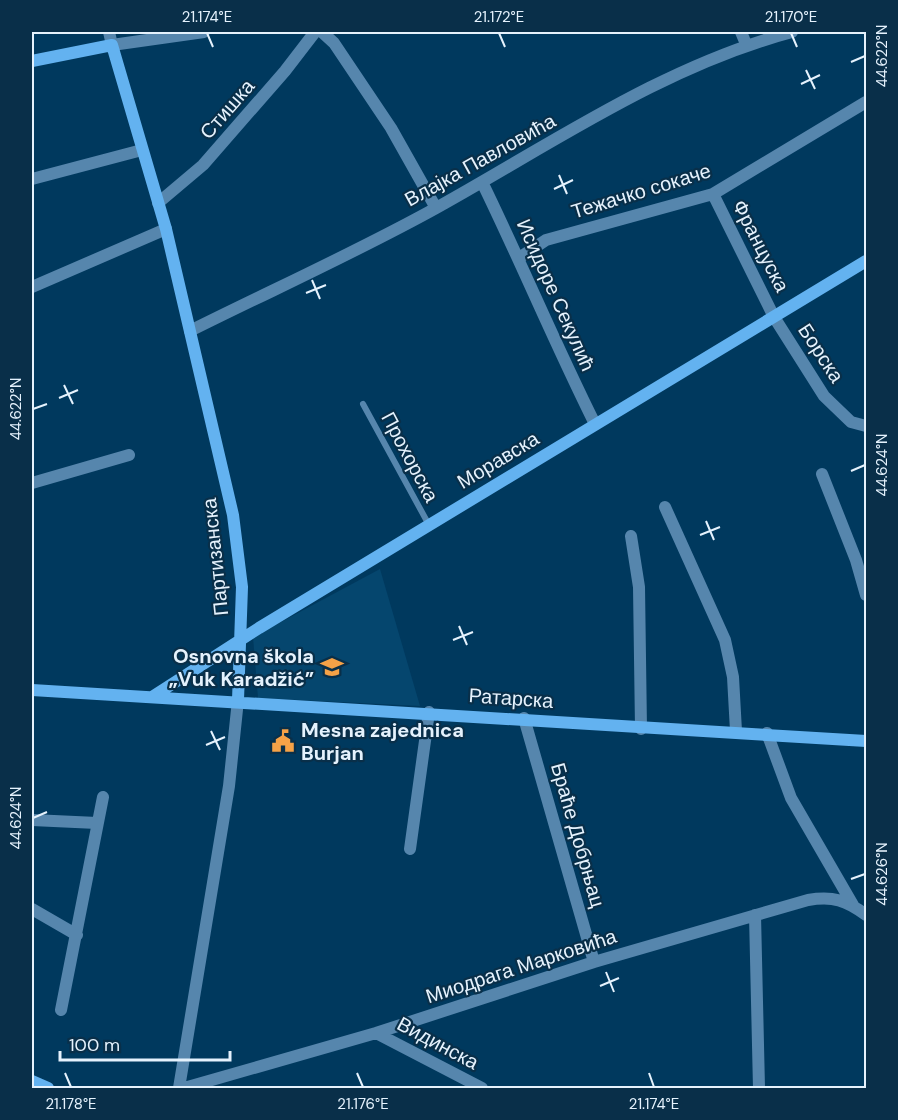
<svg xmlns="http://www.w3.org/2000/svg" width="898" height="1120" viewBox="0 0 898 1120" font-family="'DM Sans',sans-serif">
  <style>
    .built { fill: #05466e }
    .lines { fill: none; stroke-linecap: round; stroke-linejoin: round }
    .lane { stroke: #5686ad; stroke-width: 6 }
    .street { stroke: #5686ad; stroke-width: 12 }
    .secondary { stroke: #63b2f0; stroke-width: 12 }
    .ticks { fill: none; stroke: #e5f2fd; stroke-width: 2 }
    .labels { text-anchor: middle; stroke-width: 4.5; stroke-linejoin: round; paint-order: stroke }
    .street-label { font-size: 20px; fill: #e5f2fd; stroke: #092f49 }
    .poi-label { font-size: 20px; font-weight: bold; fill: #e5f2fd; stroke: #092f49; text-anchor: end }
    .neatline { fill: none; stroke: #e5f2fd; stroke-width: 2 }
    .ticks-label { font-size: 15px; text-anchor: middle; fill: #e5f2fd }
  </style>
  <rect width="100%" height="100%" fill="#00395e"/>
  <!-- built -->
  <path class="built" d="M380 569 420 706 258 698 253 637Z"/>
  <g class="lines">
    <!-- lane -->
    <path class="lane" d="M363 404 429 525"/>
    <!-- street -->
    <path class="street" d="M109 32 112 45 204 32
      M322 32 334 43 391 128 436 208
      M741 32 746 44
      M32 179 142 150
      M482 182C521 262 555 344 595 424
      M713 194 774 317 824 396 851 422 866 426
      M158 203 203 165 285 71 315 32
      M519 258 546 240 713 194 866 102
      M32 287 166 229
      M190 331C272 290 357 252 438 207 553 143 664 66 792 32
      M822 474 856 560 866 595
      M32 483 129 455
      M665 507 725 640 733 677 736 731
      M631 536 639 587 641 729
      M524 718 594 962
      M767 733 791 798 853 905
      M32 820 97 823
      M410 849 429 712
      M32 909 77 935
      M755 915 759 1088
      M61 1010 103 797
      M376 1033 482 1088
      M179 1088 229 786 238 700
      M184 1088 376 1033 594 962 808 900C833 896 846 900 866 915"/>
    <!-- secondary -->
    <path class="secondary" d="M32 61 112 45 166 229 233 515 242 587 238 700
      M32 690 866 741
      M152 697 259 628 866 261
      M32 1081 48 1088"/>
  </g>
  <!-- ticks -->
  <path class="ticks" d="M207 33 213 47M499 33 505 47M791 33 797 47M851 62 865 56M806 70 815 89M801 84 820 75M559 175 567 194M554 189 573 180M312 280 320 299M306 293 326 285M64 385 73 404M59 398 78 390M33 409 47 404M851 471 865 465M706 521 714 540M700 535 720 527M459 626 467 645M453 640 473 632M211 731 220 750M206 745 225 737M33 818 47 812M851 879 865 874M606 972 614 992M600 986 619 978M65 1073 71 1087M357 1073 363 1087M649 1073 654 1087"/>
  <!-- icons -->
  <defs>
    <g id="school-bare" transform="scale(1.8)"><path d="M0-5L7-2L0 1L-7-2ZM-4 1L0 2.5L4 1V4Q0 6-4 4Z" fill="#f6a247" stroke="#092f49" stroke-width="2.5" paint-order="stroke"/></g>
    <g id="civic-bare" transform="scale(1.8)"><path d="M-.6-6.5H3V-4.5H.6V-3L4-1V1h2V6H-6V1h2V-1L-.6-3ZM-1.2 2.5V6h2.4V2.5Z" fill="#f6a247" stroke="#092f49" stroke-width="2.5" paint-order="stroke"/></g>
  </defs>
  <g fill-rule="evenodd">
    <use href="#school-bare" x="332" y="667"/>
    <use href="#civic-bare" x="283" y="741"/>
  </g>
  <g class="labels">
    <!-- street labels -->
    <g class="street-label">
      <text transform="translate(227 109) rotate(-49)" y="7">Стишка</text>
      <text transform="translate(480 160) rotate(-29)" y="7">Влајка Павловића</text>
      <text transform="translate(641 191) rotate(-17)" y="7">Тежачко сокаче</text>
      <text transform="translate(761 246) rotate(63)" y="7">Француска</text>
      <text transform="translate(556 295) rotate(66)" y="7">Исидоре Секулић</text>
      <text transform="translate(821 353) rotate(57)" y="7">Борска</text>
      <text transform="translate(410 457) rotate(62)" y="7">Прохорска</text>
      <text transform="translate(498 460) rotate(-31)" y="7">Моравска</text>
      <text transform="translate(215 557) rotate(-96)" y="7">Партизанска</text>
      <text transform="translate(511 698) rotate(4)" y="7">Ратарска</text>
      <text transform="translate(578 835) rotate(74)" y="7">Браће Добрњац</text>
      <text transform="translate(521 966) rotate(-18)" y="7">Миодрага Марковића</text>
      <text transform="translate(438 1043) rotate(28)" y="7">Видинска</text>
    </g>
    <!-- poi labels -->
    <g class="poi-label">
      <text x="314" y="663">Osnovna škola<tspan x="314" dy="23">„Vuk Karadžić”</tspan></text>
      <text x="301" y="737" text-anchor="start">Mesna zajednica<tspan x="301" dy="23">Burjan</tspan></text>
    </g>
  </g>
  <!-- border -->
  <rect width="898" height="1120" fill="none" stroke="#092f49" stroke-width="66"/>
  <!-- scale -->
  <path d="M60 1051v9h170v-9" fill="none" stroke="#e5f2fd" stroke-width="3"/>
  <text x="69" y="1051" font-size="18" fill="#e5f2fd" stroke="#092f49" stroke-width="4.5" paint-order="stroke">100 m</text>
  <rect x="33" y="33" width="832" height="1054" class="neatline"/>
  <g class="ticks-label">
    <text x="207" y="22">21.174°E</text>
    <text x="499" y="22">21.172°E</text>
    <text x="791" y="22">21.170°E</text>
    <text transform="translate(882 56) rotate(-90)" y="5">44.622°N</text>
    <text transform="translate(16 409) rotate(-90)" y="5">44.622°N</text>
    <text transform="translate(882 465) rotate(-90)" y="5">44.624°N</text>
    <text transform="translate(16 818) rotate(-90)" y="5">44.624°N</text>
    <text transform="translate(882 874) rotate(-90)" y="5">44.626°N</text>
    <text x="71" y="1109">21.178°E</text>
    <text x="363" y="1109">21.176°E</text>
    <text x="654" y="1109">21.174°E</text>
  </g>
</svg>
